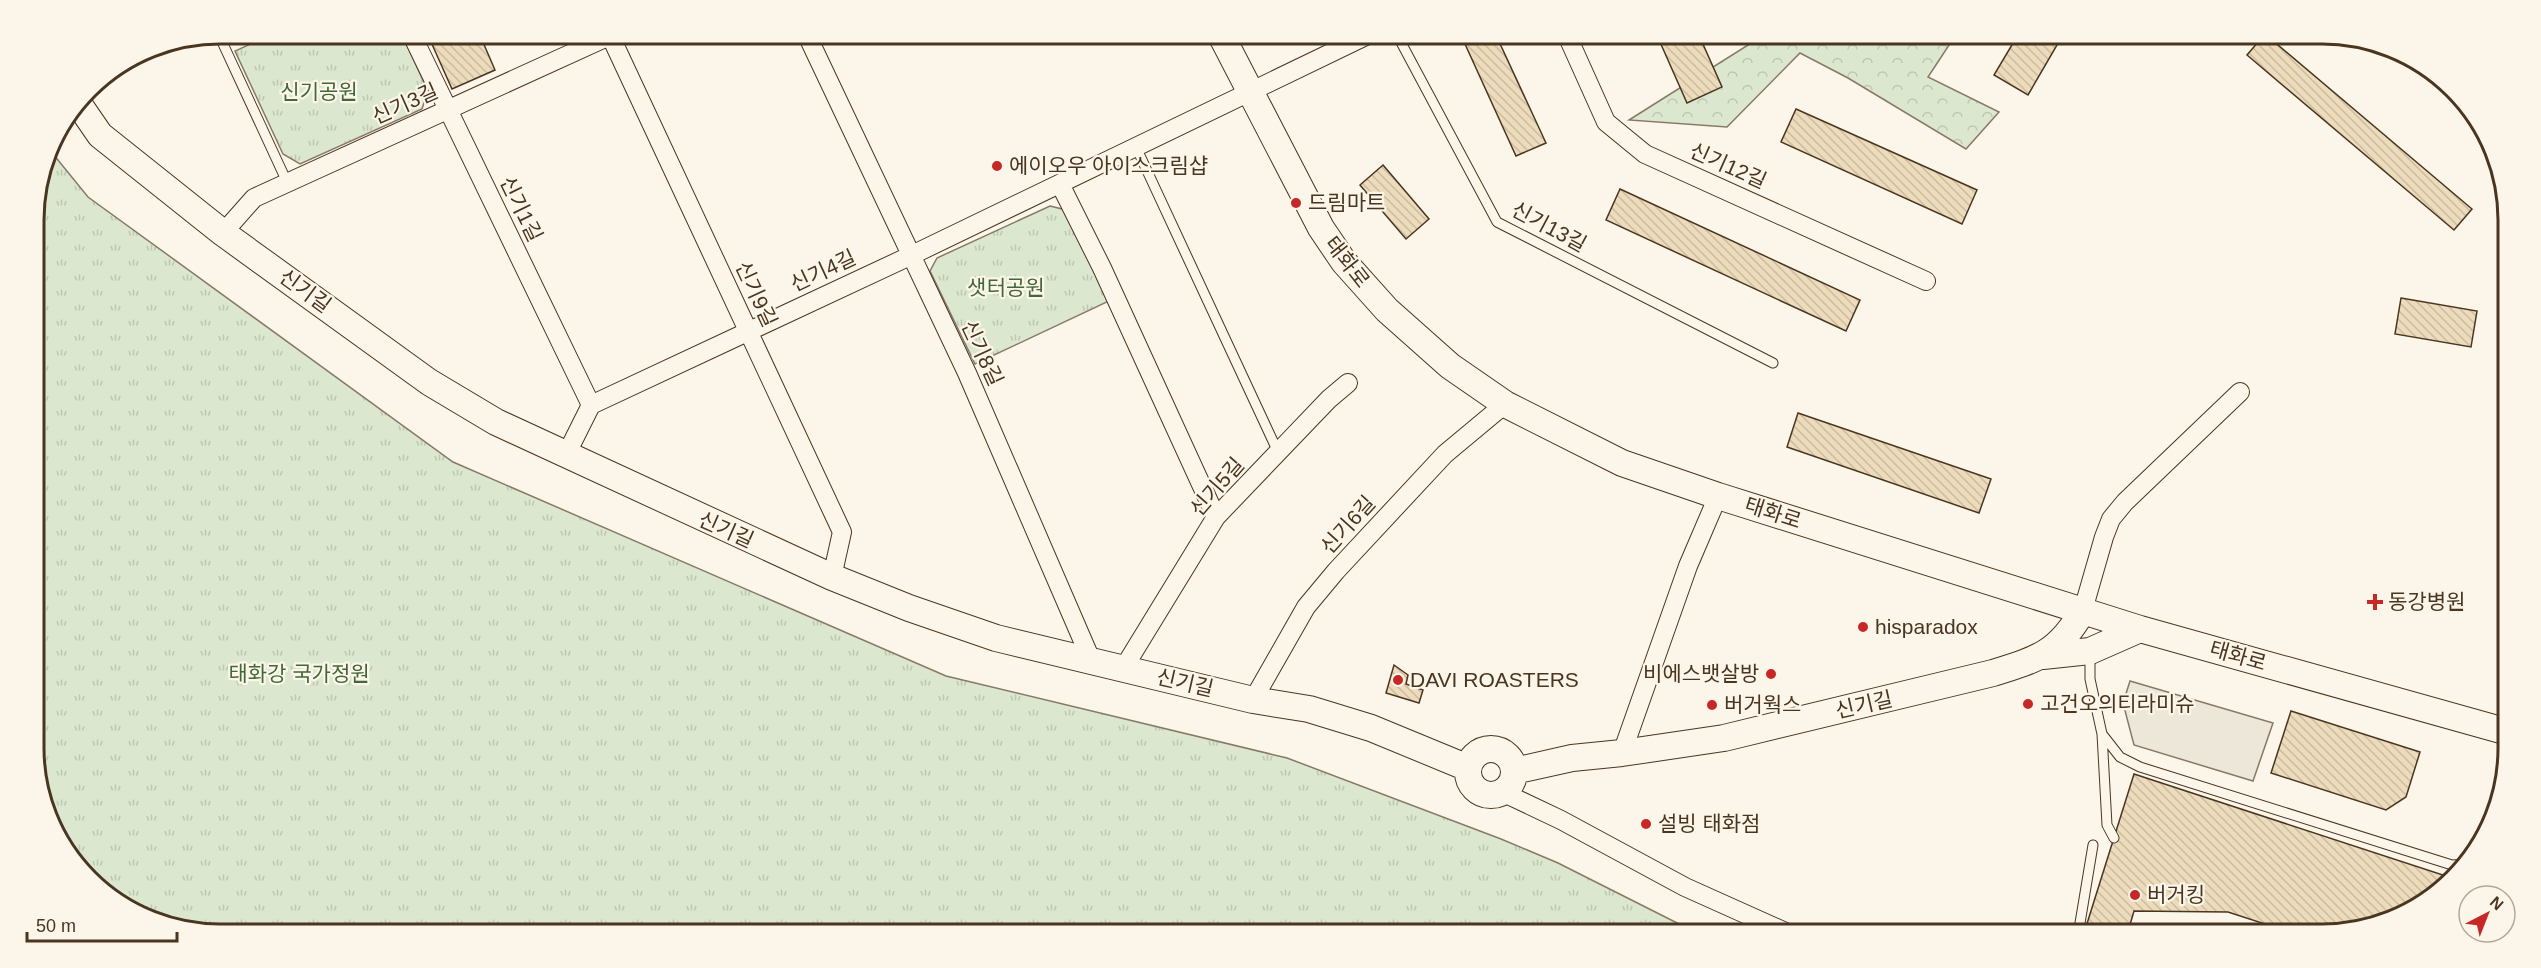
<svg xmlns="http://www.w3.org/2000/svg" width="2541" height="968" viewBox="0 0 2541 968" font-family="Helvetica,'Noto Sans KR',sans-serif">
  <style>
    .forest { fill: url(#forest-crowns); stroke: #887966; stroke-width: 1.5 }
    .park { fill: url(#park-tufts); stroke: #887966; stroke-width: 1.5 }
    .parking { fill: #ede7d9; stroke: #887966; stroke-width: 1.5 }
    .building { fill: url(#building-back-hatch); stroke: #4a3520; stroke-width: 1.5 }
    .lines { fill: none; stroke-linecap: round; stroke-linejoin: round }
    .lane-casing { stroke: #4a3520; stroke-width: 11 }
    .street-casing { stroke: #4a3520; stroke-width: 20 }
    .secondary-casing { stroke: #4a3520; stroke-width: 28 }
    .lane { stroke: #fbf6e9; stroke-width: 9 }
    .street { stroke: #fbf6e9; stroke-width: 18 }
    .secondary { stroke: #fbf6e9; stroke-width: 26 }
    .poi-dot { fill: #c62828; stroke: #fbf6e9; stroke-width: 2 }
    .labels { text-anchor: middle; stroke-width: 4.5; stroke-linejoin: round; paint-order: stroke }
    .park-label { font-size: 21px; fill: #436837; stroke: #fbf6e9 }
    .street-label { font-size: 21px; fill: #4a3520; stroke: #fbf6e9 }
    .poi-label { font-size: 21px; fill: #4a3520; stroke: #fbf6e9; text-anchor: start }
    .rim { fill: none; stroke: #4a3520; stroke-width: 3 }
  </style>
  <defs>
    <pattern id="forest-crowns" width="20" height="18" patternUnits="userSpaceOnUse" patternTransform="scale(1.5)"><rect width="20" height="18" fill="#dce7d0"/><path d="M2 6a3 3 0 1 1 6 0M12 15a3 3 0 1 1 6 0" fill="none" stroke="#bec7b2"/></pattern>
    <pattern id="park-tufts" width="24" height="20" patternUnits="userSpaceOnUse" patternTransform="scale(1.5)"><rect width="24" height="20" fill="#dce7d0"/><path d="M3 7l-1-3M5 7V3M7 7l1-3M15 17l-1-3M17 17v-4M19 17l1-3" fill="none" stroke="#bec7b2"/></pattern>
    <pattern id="building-back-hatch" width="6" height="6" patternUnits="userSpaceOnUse" patternTransform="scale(1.5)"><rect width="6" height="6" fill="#ecdcbc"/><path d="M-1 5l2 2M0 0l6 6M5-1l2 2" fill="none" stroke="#ccbda1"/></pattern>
  </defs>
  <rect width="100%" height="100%" fill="#fbf6e9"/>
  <!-- forest -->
  <path class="forest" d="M1767 33H1957L1928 77 1999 112 1966 149 1848 78 1800 53 1727 127 1629 120Z"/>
  <!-- park -->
  <path class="park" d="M275 33H401L428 91 422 109 300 164 283 154 235 51Z
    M49 149 88 197 453 462 946 676 1287 758 1501 839 1558 863 1701 935H220L159 925 79 871 37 784 33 207Z
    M1050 206 1066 210 1109 301 975 364 930 271 937 258Z"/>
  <!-- parking -->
  <path class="parking" d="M2130 681 2273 723 2253 781 2134 745 2123 703Z"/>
  <!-- building -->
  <path class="building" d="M452 33H479L495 70 452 89 431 42Z
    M1282 33H1296L1284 38Z
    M1460 33H1495L1546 143 1516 156Z
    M1656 33H1698L1722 87 1687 103Z
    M2019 33H2064L2028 95 1994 75Z
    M2265 34 2472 209 2454 230 2247 55Z
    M1796 109 1977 190 1962 224 1781 142Z
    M1383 165 1429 219 1406 239 1360 185Z
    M1620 189 1860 300 1846 331 1606 220Z
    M2401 298 2477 311 2471 347 2395 334Z
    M1798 413 1991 479 1979 513 1787 447Z
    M1394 665 1408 675 1406 684 1423 690 1419 703 1386 693Z
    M2291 711 2420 752 2406 797 2386 810 2271 773Z
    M2134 774 2449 877 2448 884 2435 897 2382 925 2333 935H2299L2228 912 2134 911 2129 928 2085 930Z"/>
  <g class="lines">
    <!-- lane casing -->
    <g class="lane-casing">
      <path id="lane" d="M218 33 287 182
        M1396 33 1497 222 1773 363
        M1136 147 1278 452
        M2090 653V679L2102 734 2107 825 2114 838
        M2102 734 2120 757 2140 767 2452 865 2467 864
        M2078 935 2093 845"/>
    </g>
    <!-- street casing -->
    <g class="street-casing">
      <path id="street" d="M411 33 591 405
        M609 33 842 532 832 577
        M806 33 967 373 1092 662
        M1566 33 1606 122 1645 154 1926 281
        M1060 184 1102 268 1216 517
        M223 233 254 198 616 33
        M566 455 591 405 912 255 1372 33
        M2083 610 2104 537 2111 519 2125 502 2240 392
        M1123 669 1216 517 1329 399 1348 383
        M1253 700 1306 607 1336 571 1445 454 1505 404
        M1622 753 1688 566 1718 496
        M1502 792 1561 820 1685 887 1792 935"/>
    </g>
    <!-- secondary casing -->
    <g class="secondary-casing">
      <path id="secondary" d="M1220 33 1321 228 1344 262 1387 310 1450 366 1505 404 1622 463 1718 496 2140 629 2508 732
        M78 103 100 135 223 233 429 382 496 422 832 577 909 608 996 638 1253 700 1309 709 1371 728 1468 768
        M2043 656 2090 651 2140 629
        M1468 772a23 23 0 1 1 46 0a23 23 0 1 1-46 0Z
        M1514 771 1572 758 1622 753 1724 738 1993 673C2038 659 2059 653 2083 610"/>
    </g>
    <!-- lane -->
    <use href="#lane" class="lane"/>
    <!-- street -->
    <use href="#street" class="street"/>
    <!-- secondary -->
    <use href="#secondary" class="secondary"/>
  </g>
  <!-- markers -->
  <g class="poi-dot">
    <circle cx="997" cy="166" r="6"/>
    <circle cx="1296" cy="203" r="6"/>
    <path d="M2372 593h6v6h6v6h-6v6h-6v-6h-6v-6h6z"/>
    <circle cx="1863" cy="627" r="6"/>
    <circle cx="1771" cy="674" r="6"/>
    <circle cx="1398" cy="680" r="6"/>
    <circle cx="2028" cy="704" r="6"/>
    <circle cx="1712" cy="705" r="6"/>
    <circle cx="1646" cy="824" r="6"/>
    <circle cx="2135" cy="895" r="6"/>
  </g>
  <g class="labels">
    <!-- park labels -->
    <g class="park-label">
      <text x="319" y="99">신기공원</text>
      <text x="1006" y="295">샛터공원</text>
      <text x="299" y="681">태화강 국가정원</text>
    </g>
    <!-- street labels -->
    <g class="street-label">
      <text transform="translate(405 104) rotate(-24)" y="7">신기3길</text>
      <text transform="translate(1728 166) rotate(24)" y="7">신기12길</text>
      <text transform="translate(521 209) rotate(64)" y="7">신기1길</text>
      <text transform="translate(1549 227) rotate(28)" y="7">신기13길</text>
      <text transform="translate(1347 262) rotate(52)" y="7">태화로</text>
      <text transform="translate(823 271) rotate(-25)" y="7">신기4길</text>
      <text transform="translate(305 291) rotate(36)" y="7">신기길</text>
      <text transform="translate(756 294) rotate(65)" y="7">신기9길</text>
      <text transform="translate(982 353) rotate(65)" y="7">신기8길</text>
      <text transform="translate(1217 487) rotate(-49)" y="7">신기5길</text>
      <text transform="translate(1773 513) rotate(18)" y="7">태화로</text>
      <text transform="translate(1348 525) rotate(-48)" y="7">신기6길</text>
      <text transform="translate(726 530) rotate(24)" y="7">신기길</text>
      <text transform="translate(2238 656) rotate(16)" y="7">태화로</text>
      <text transform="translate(1185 683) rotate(13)" y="7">신기길</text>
      <text transform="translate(1864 705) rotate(-13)" y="7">신기길</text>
    </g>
    <!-- poi labels -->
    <g class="poi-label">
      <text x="1009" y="173">에이오우 아이스크림샵</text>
      <text x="1308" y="210">드림마트</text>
      <text x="2388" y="609">동강병원</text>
      <text x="1875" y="634">hisparadox</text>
      <text x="1759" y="681" text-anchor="end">비에스뱃살방</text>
      <text x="1410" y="687">DAVI ROASTERS</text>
      <text x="2040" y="711">고건오의티라미슈</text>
      <text x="1724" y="712">버거웍스</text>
      <text x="1658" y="831">설빙 태화점</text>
      <text x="2147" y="902">버거킹</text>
    </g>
  </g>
  <!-- crop -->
  <path d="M0 0H2541V968H0ZM220 44H2322A176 176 0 0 1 2498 220V748A176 176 0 0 1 2322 924H220A176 176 0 0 1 44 748V220A176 176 0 0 1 220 44Z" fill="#fbf6e9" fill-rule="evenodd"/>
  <path class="rim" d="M220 44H2322A176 176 0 0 1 2498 220V748A176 176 0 0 1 2322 924H220A176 176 0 0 1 44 748V220A176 176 0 0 1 220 44Z"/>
  <!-- north arrow -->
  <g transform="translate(2487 914) rotate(42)"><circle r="28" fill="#fbf6e9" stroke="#b4a999" stroke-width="1.5"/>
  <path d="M0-4.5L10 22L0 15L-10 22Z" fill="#c62828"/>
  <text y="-9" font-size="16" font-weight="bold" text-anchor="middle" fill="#4a3520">N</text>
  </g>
  <!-- scale -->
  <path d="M27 932v9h150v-9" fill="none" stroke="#4a3520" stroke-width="3"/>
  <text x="36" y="932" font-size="18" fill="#4a3520" stroke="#fbf6e9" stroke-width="4.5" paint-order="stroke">50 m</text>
</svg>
